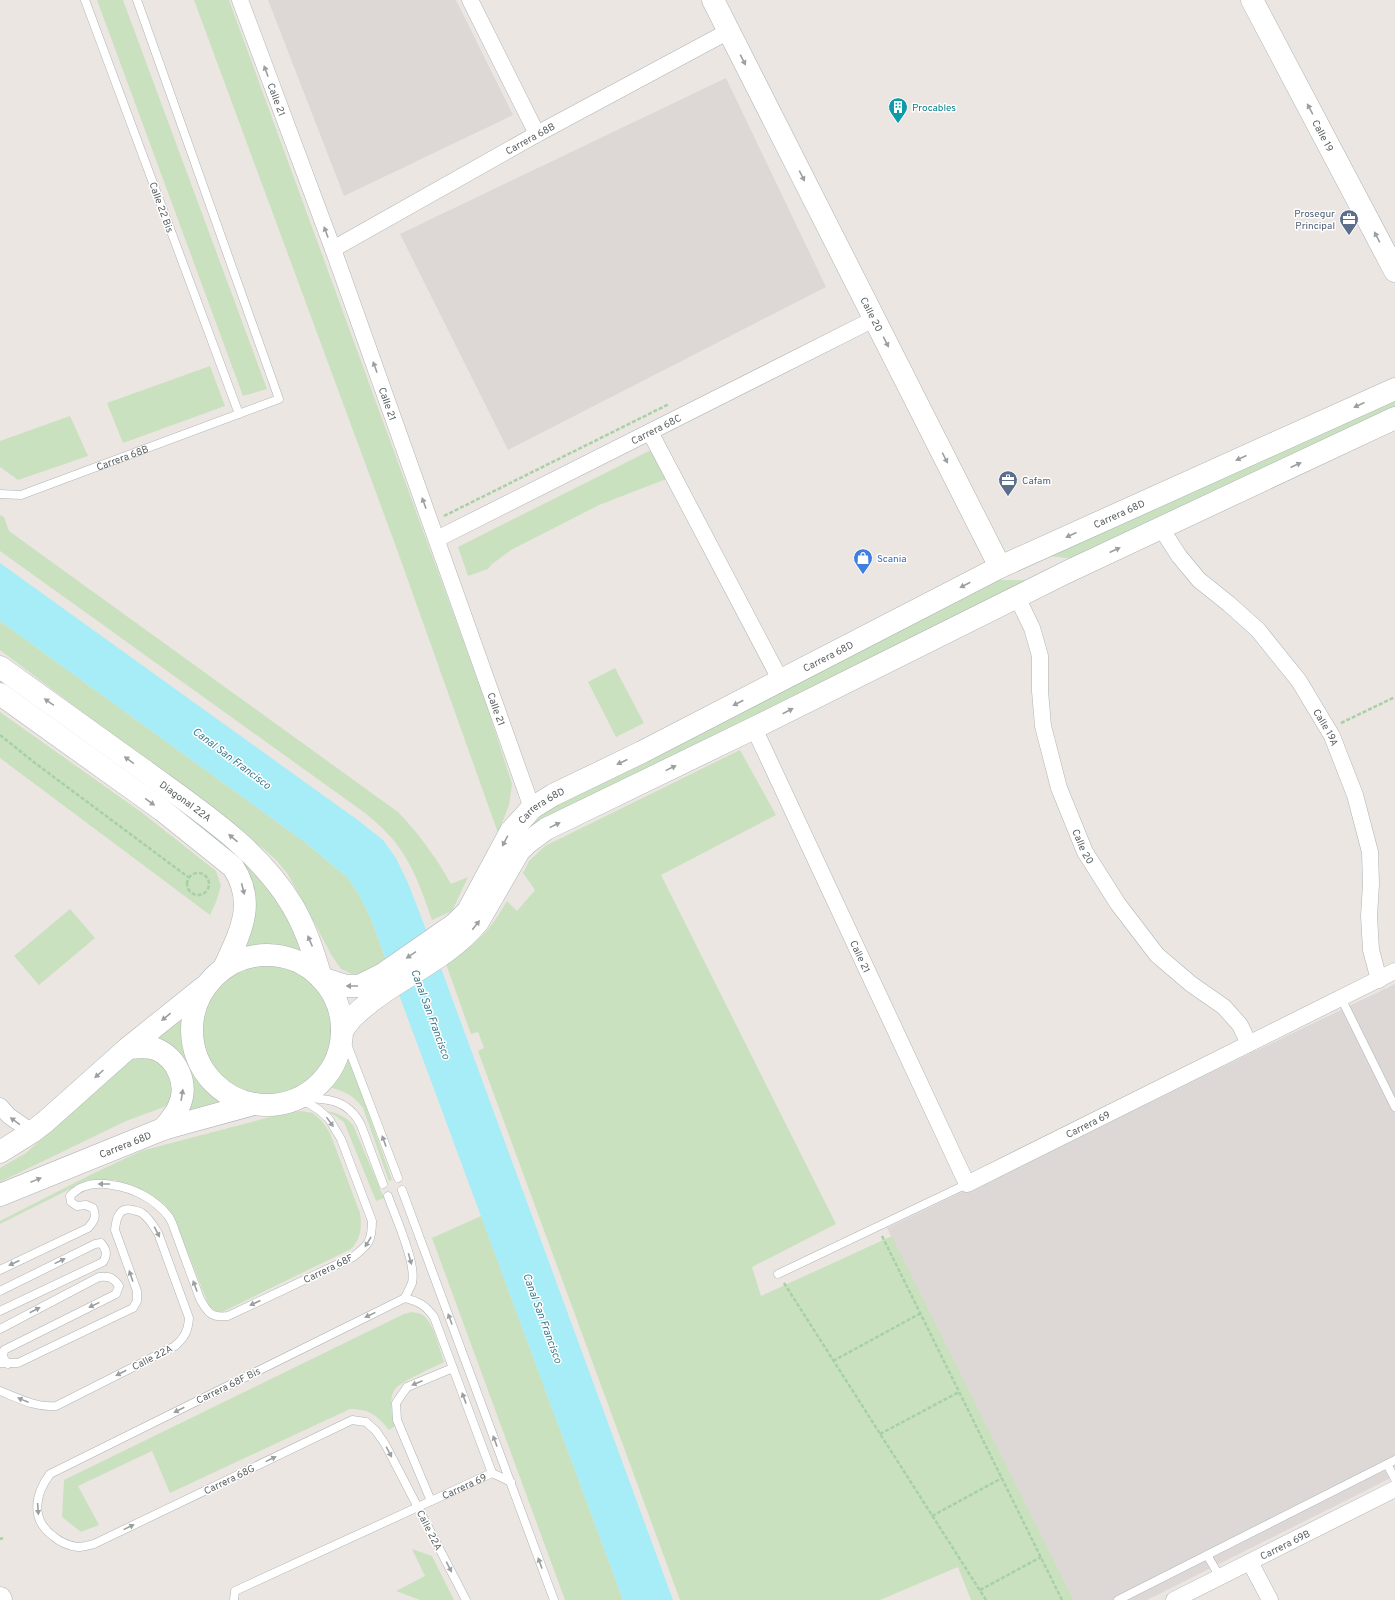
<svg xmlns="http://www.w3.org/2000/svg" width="1395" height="1600" viewBox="0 0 1395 1600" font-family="Overpass,sans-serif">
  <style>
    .industrial { fill: #ddd8d6 }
    .green { fill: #cae1bf }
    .water { fill: #a6edf7 }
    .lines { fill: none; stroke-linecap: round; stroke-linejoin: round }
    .lane-casing { stroke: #afb4b6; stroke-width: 9 }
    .street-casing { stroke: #afb4b6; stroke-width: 17 }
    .secondary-casing { stroke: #aeb3b5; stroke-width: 23 }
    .path { stroke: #a6d1a4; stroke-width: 2.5; stroke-dasharray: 4 2; stroke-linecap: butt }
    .lane { stroke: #fff; stroke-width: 8 }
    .street { stroke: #fff; stroke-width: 16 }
    .secondary { stroke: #fff; stroke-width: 22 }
    .oneway { fill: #9c9fa0 }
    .labels { text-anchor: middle; stroke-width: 3; stroke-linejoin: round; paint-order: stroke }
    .street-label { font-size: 10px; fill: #5a5f61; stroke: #fff }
    .culture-label { font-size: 10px; fill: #0d838f; stroke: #fff; text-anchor: start }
    .service-label { font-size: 10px; fill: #4e5e75; stroke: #fff; text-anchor: end }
    .shop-label { font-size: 10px; fill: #366cbe; stroke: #fff; text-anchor: start }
    .water-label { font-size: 11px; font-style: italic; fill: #3d7e8e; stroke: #fff }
  </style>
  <rect width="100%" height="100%" fill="#ebe6e1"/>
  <!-- industrial -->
  <path class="industrial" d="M268 0H456L513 115 344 196Z
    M726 78 826 287 508 450 400 234Z
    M1395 984V1476L1147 1600H1074L887 1228Z"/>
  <!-- green -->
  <path class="green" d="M97 0H123L267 389 243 396Z
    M194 0H229L486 703 512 784 509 805 498 833 395 544Z
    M210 366 225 406 123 443 107 403Z
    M1395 396V408L1074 559 1049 556Z
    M70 416 88 456 18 480 0 467V441Z
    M653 449 669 478 599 505 511 550 492 564 488 569 468 576 458 547Z
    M0 515 4 517 9 531 398 812C419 834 436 857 451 884L468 877 452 911 432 920C421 888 410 856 386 832 380 825 372 819 365 813L0 551Z
    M996 580H1034L515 839 541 811Z
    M0 621 306 843 348 878 359 895 371 919 386 960 368 973 352 974 341 969 332 956 307 909 287 873 276 860 265 850 0 650Z
    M615 668 644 723 616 737 588 682Z
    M0 678 232 848C242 858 253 868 262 879 282 902 295 931 305 959L282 950 261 946 239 953 253 897 0 683Z
    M0 712 141 812 216 871 221 886 216 902 210 915 0 758Z
    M740 750 776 815 661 875 836 1224 752 1267 761 1296 892 1236 1074 1600H971L958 1567 880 1600H680L478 1051 484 1048 478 1032 471 1034 445 961C477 945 489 932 507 901L517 911 535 890 523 873 529 861 545 846Z
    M70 909 95 938 39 985 14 956Z
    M201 1030a66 66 0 1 1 132 0a66 66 0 1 1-132 0Z
    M182 1010C181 1021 180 1033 182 1044 186 1068 207 1090 226 1103L181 1115 187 1095 145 1043Z
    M138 1054 151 1055 175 1073 172 1100 164 1107 126 1121 0 1182V1168L26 1153 126 1063Z
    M348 1055 392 1180 389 1181 363 1108C352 1094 346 1092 329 1087Z
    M301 1111 313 1113 322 1121 330 1133 360 1213C362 1227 361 1239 351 1249L222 1312 216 1311 209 1306 176 1223 165 1205 140 1190 115 1180H88L0 1224V1221L86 1177 141 1151 285 1113Z
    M326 1111C338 1113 345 1116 353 1125L384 1198 376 1201 344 1122 334 1115Z
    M481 1216 623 1600H565L432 1238Z
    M412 1312C417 1313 422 1313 426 1318 434 1326 440 1350 444 1362 434 1367 403 1381 397 1387 387 1397 392 1414 395 1426L389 1430C377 1415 369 1409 350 1409L170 1493 152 1451 78 1486 99 1525 81 1532 62 1517 64 1480 404 1314Z
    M412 1549 432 1556 454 1600H420L396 1591 425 1576Z"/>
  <!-- water -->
  <path class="water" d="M0 563 359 821 383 840 396 858 408 883 441 968 673 1600H623L371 919 359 895 348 878 306 843 0 621Z"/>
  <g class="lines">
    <!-- lane casing -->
    <g class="lane-casing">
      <g id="lane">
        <path d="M85 0 239 414"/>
        <path id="s1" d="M0 494 21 495 279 399 137 0"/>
        <path d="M1341 998 1395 1107"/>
        <path d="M342 1031 398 1178"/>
        <path d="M301 1098C326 1098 348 1099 361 1125L383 1184"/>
        <path d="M402 1190 554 1600"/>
        <path d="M388 1196C395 1216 417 1264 412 1283 410 1288 407 1293 405 1298"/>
        <path d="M0 1270 88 1228C94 1221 97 1217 93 1208L86 1205 77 1206 71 1202 70 1196C81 1184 97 1182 112 1185 134 1188 155 1199 169 1217 173 1223 175 1232 178 1239 185 1259 193 1279 200 1299 208 1313 211 1318 228 1316L353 1257C368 1245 372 1242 372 1221L341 1139 329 1119 319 1110 300 1098"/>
        <path d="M778 1274 967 1184"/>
        <path d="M0 1291 95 1244 101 1243C106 1249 108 1254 103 1262L0 1311"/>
        <path d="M405 1298 50 1474C35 1494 30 1519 53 1536 60 1542 69 1546 78 1547 83 1547 89 1545 94 1544L352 1420 366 1422 376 1431 385 1444 466 1600"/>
        <path d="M405 1298C420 1302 425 1305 434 1317L492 1473"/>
        <path d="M0 1329 99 1277C109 1276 113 1277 119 1286L116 1294 4 1350 3 1357 8 1364"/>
        <path d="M0 1363H18L133 1308 137 1301V1291L115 1230C116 1219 119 1206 133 1210 136 1211 139 1211 142 1213 149 1218 153 1225 158 1233L189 1318C188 1331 185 1337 175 1346L56 1406C36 1408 18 1398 0 1391"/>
        <path d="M1387 1464 1395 1479"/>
        <path d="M431 1501 397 1420 396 1403 407 1387 453 1368"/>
        <path d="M1207 1555 1220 1577"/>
        <path id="s2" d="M234 1600 235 1591 492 1473 511 1482"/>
        <path d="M1118 1600 1395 1460"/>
      </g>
    </g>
    <!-- street casing -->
    <g class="street-casing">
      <g id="street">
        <path id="s3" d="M240 0 333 249 532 808"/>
        <path d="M470 0 537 134"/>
        <path id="s4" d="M333 249 537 134 729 31"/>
        <path d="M650 432 781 681"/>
        <path id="s5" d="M1161 528 1179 556 1199 580 1229 604 1258 630 1299 681 1332 736 1355 795 1370 852 1371 884 1369 916 1371 950 1379 980"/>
        <path id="s6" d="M437 539 874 319"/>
        <path id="s7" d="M1017 597 1032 628 1040 656V691L1043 726 1059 788 1085 852 1118 904 1157 955 1191 984 1224 1007 1240 1025 1249 1044"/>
        <path id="s8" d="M754 728 967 1184 1395 971"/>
        <path d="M0 1106 9 1116 32 1132"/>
        <path d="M1250 1562 1270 1600"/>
        <path id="s9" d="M1174 1600 1395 1489"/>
      </g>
    </g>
    <!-- secondary casing -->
    <g class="secondary-casing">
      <g id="secondary">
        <path id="s10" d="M713 0 1000 567"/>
        <path id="s11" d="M1252 0 1395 271"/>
        <path id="s12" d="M0 667C49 702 97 737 145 771 198 810 258 848 292 905 306 928 314 953 321 978"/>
        <path d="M0 694 162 810 233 867C257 903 240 933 224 968"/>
        <circle cx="267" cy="1030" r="75"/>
        <path id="s13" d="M321 978 346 986H359L383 974 455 924 468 911 511 831 532 808 553 795 642 752 1000 567 1395 389"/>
        <path d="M342 1031C346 1025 350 1019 356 1014 393 979 445 962 478 922L519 851 527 843 546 829 754 728 1067 572 1395 418"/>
        <path d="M128 1048C137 1047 147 1046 156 1049 177 1058 189 1084 179 1106 176 1114 169 1122 163 1129"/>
        <path d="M0 1152 32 1132 45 1122 128 1048 204 987"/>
        <path id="s14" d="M0 1195 163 1129 254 1104"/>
        <path d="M0 1598 1 1600"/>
      </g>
    </g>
    <!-- path -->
    <path class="path" d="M444 516 669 404
      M1341 723 1395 697
      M0 735 35 763 188 877
      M187 884a11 11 0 1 1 22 0a11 11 0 1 1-22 0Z
      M882 1236 1062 1600
      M784 1283 986 1600
      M833 1361 921 1313
      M880 1434 959 1392
      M932 1516 1002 1478
      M0 1539 3 1538
      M980 1590 1041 1557"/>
    <!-- lane -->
    <use href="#lane" class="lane"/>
    <!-- street -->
    <use href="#street" class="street"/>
    <!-- secondary -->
    <use href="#secondary" class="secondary"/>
  </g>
  <!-- one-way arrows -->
  <defs><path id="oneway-solid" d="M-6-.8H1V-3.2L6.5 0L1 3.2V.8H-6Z"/></defs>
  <g class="oneway">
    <use href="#oneway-solid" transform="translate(743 60) rotate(63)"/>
    <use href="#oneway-solid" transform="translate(266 71) rotate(-110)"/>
    <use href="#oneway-solid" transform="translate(1310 109) rotate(-118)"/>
    <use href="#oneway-solid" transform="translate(802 176) rotate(63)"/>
    <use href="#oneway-solid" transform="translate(326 232) rotate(-110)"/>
    <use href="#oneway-solid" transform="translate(1377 237) rotate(-118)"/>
    <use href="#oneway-solid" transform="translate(886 342) rotate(63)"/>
    <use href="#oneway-solid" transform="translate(375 367) rotate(-110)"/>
    <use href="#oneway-solid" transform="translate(1359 405) rotate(156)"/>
    <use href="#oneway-solid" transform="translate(945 458) rotate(63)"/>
    <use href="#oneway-solid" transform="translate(1241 458) rotate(156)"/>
    <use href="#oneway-solid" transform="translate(1296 465) rotate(-25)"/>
    <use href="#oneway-solid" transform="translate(424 503) rotate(-110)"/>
    <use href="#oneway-solid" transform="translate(1071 535) rotate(156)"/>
    <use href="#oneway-solid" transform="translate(1115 550) rotate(-25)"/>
    <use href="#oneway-solid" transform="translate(965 585) rotate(152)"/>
    <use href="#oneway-solid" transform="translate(49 702) rotate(-145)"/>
    <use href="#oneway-solid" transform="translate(738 703) rotate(153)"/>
    <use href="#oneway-solid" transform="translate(788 711) rotate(-27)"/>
    <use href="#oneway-solid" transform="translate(129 760) rotate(-144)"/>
    <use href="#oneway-solid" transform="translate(622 762) rotate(155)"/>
    <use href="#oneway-solid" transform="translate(671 768) rotate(-26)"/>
    <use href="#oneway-solid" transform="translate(150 802) rotate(36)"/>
    <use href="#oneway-solid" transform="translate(555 825) rotate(-26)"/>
    <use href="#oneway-solid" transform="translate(233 838) rotate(-139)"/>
    <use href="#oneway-solid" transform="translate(505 841) rotate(118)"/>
    <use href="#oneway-solid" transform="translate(243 889) rotate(76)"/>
    <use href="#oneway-solid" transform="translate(476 925) rotate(-52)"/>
    <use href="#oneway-solid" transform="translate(310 941) rotate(-113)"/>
    <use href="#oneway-solid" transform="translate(411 955) rotate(146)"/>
    <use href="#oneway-solid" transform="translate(352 986) rotate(-180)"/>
    <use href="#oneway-solid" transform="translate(166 1017) rotate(141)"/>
    <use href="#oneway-solid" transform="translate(99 1074) rotate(138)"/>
    <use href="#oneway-solid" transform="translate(182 1095) rotate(-81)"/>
    <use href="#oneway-solid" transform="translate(15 1121) rotate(-144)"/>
    <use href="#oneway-solid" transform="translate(330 1122) rotate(54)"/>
    <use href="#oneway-solid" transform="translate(384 1141) rotate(-110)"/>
    <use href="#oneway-solid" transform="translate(36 1180) rotate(-22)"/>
    <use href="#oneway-solid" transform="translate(104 1184) rotate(-180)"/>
    <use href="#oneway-solid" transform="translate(157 1232) rotate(63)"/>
    <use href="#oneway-solid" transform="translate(368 1242) rotate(121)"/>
    <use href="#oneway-solid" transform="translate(410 1259) rotate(75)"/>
    <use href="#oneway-solid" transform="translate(60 1261) rotate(-26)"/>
    <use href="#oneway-solid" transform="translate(14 1263) rotate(155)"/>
    <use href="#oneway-solid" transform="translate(131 1276) rotate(-109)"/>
    <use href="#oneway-solid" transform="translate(195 1286) rotate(-110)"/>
    <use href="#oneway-solid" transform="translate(255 1303) rotate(155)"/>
    <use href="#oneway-solid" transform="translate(94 1305) rotate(154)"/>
    <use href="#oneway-solid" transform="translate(35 1310) rotate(-28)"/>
    <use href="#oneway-solid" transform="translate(370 1315) rotate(154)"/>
    <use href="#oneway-solid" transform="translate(450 1319) rotate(-110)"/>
    <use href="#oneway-solid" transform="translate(121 1373) rotate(153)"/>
    <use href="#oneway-solid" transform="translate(417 1383) rotate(157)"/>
    <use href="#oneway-solid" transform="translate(464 1398) rotate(-110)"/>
    <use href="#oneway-solid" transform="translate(23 1400) rotate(-158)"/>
    <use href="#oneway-solid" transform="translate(179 1410) rotate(153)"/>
    <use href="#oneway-solid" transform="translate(495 1441) rotate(-110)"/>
    <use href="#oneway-solid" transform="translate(389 1452) rotate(62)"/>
    <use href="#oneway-solid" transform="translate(271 1459) rotate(-26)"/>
    <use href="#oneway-solid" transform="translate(38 1509) rotate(86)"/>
    <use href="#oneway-solid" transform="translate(129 1527) rotate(-26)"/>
    <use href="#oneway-solid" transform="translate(540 1563) rotate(-110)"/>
    <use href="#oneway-solid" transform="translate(449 1567) rotate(63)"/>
  </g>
  <!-- icons -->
  <defs>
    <g id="building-pin" transform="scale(1)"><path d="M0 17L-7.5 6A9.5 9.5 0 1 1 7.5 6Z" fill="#0f9aa8" stroke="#fff"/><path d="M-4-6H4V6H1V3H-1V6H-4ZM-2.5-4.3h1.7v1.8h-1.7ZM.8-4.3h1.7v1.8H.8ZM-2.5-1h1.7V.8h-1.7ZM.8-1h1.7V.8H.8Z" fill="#fff"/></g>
    <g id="office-pin" transform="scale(1)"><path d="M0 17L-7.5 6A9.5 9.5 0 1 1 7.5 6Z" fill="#5c6f8a" stroke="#fff"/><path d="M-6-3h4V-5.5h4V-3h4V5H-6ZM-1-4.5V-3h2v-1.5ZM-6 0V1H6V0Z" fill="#fff"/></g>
    <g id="shop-pin" transform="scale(1)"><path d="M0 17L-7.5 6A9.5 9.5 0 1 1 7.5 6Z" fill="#3f7fe0" stroke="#fff"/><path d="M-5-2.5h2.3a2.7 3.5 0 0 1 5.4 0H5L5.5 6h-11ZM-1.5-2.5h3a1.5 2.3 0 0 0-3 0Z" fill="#fff"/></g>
  </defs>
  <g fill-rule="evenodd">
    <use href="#building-pin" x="898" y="107"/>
    <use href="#office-pin" x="1349" y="219"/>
    <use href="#office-pin" x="1008" y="480"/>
    <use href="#shop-pin" x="863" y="558"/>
  </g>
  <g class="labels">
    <!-- street labels -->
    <g class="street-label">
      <text dy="4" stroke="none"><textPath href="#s3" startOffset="106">Calle 21</textPath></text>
      <text dy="4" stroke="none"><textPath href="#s11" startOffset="153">Calle 19</textPath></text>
      <text dy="4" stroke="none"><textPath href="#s4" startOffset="226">Carrera 68B</textPath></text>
      <text transform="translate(162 207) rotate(70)" y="4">Calle 22 Bis</text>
      <text dy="4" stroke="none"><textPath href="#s10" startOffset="352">Calle 20</textPath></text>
      <text dy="4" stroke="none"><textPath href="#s3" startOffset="430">Calle 21</textPath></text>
      <text dy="4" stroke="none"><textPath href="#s6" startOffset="245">Carrera 68C</textPath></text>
      <text dy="4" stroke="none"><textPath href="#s1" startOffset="129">Carrera 68B</textPath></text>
      <text dy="4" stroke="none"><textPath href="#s13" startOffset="951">Carrera 68D</textPath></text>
      <text dy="4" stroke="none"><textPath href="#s13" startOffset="627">Carrera 68D</textPath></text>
      <text dy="4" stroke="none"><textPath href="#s3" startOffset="754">Calle 21</textPath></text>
      <text dy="4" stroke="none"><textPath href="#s5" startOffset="261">Calle 19A</textPath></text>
      <text dy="4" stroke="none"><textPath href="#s12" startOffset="229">Diagonal 22A</textPath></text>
      <text dy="4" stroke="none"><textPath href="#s13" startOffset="303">Carrera 68D</textPath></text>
      <text dy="4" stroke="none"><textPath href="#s7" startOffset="261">Calle 20</textPath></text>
      <text dy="4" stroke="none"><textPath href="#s8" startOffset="252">Calle 21</textPath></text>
      <text dy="4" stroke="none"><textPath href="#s8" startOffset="638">Carrera 69</textPath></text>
      <text dy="4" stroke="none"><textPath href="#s14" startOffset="135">Carrera 68D</textPath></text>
      <text transform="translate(328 1268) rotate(-26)" y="4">Carrera 68F</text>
      <text transform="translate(152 1357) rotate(-27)" y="4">Calle 22A</text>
      <text transform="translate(228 1385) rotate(-26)" y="4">Carrera 68F Bis</text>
      <text transform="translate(229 1479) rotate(-26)" y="4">Carrera 68G</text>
      <text dy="4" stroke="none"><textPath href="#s2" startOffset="261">Carrera 69</textPath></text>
      <text transform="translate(430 1530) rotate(63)" y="4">Calle 22A</text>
      <text dy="4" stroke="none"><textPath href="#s9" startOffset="124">Carrera 69B</textPath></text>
    </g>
    <!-- culture labels -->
    <g class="culture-label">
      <text x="912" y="111">Procables</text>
    </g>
    <!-- service labels -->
    <g class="service-label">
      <text x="1335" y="217">Prosegur<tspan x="1335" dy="12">Principal</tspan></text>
      <text x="1022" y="484" text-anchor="start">Cafam</text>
    </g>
    <!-- shop labels -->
    <g class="shop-label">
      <text x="877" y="562">Scania</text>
    </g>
    <!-- water labels -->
    <g class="water-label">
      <text transform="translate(232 758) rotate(37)" y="4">Canal San Francisco</text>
      <text transform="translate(431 1014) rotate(70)" y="4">Canal San Francisco</text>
      <text transform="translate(543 1318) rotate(70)" y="4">Canal San Francisco</text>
    </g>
  </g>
</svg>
